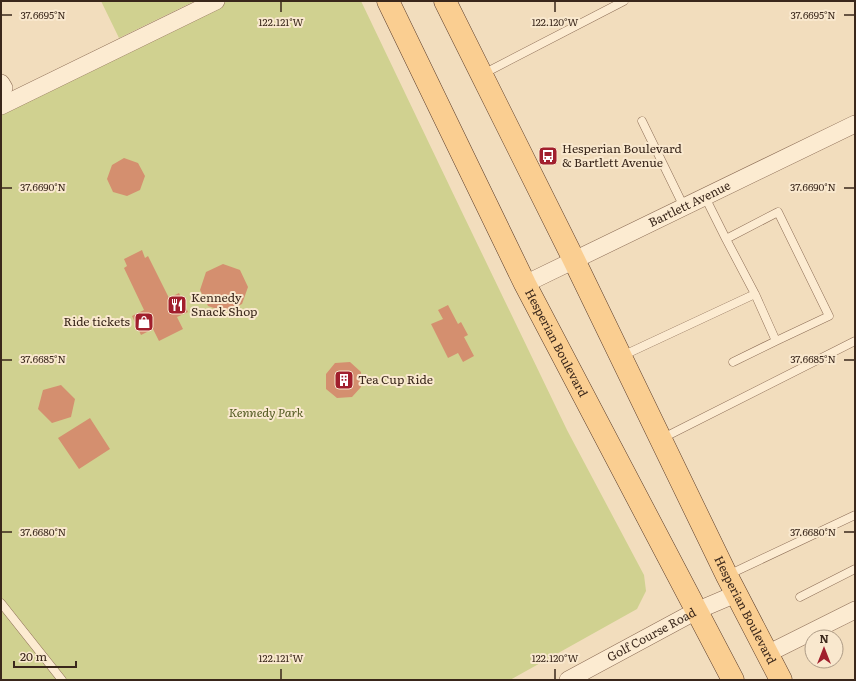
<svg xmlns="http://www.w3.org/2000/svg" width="856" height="681" viewBox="0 0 856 681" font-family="Literata,serif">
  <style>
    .green { fill: #d0d190 }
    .building { fill: #d48f6f }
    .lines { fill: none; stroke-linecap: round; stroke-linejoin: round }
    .service-casing { stroke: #8c6c55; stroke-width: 9 }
    .minor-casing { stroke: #8c6c55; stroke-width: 18 }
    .primary-casing { stroke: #593b2a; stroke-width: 23 }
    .service { stroke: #fcebd1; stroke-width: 8 }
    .minor { stroke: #fcebd1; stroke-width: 17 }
    .primary { stroke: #face91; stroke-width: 22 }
    .ticks { fill: none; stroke: #3a271b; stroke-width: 1.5 }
    .labels { text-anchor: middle; stroke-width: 4; stroke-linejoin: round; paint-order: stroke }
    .poi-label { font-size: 12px; fill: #3a271b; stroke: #f9e8ce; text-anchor: start }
    .street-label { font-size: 12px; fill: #3a271b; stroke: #f9e8ce }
    .park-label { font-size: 12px; font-style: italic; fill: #50581f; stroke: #f9e8ce }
    .ticks-label { font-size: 10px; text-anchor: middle; fill: #3a271b; stroke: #f9e8ce; stroke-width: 4; stroke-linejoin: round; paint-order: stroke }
  </style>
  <rect width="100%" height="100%" fill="#f2ddbd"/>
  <!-- green -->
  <path class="green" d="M101 1H195L119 38Z
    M196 1H361L460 208 567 430 644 575 646 591 637 609 510 680H1V97Z"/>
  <!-- building -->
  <path class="building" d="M124 158 138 163 145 176 140 190 127 196 113 192 107 179 112 165Z
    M142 250 145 258 148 256 169 298 179 293 188 312 177 317 183 329 159 341 153 329 141 335 132 316 144 310 124 268 127 266 124 259Z
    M223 264 240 270 248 287 242 304 225 312 208 306 200 290 206 272Z
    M448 305 458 324 461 322 468 335 464 337 474 356 463 362 458 353 448 358 431 324 443 319 438 310Z
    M350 362 361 372V387L352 397 337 398 326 389V374L335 363Z
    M61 385 75 399 71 417 52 423 38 409 43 390Z
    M90 418 110 449 79 469 58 438Z"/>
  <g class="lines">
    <!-- service casing -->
    <g class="service-casing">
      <path id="service" d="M483 74 624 1
        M642 121 684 207
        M705 197 726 239
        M755 294 726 239 778 212 829 316 776 341
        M622 356 755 294 776 341 733 362
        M661 439 855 341
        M728 575 855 515
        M800 597 855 569
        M1 603 62 680"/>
    </g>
    <!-- minor casing -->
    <g class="minor-casing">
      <g id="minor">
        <path d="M1 83 4 88"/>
        <path d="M1 106 216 1"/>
        <path id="s1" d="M525 284 855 124"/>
        <path d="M767 654 855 610"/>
        <path id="s2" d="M568 680 696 611 736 594"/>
      </g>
    </g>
    <!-- primary casing -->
    <g class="primary-casing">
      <g id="primary">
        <path id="s3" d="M388 1 525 284 733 680"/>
        <path id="s4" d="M445 1 574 260 727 576 781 680"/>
      </g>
    </g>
    <!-- service -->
    <use href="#service" class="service"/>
    <!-- minor -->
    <use href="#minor" class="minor"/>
    <!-- primary -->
    <use href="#primary" class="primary"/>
  </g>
  <!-- ticks -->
  <path class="ticks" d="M281 2V12M555 2V12M2 15H12M844 15H854M2 188H12M844 188H854M2 360H12M844 360H854M2 532H12M844 532H854M281 669V679M555 669V679"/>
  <!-- icons -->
  <defs>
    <g id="bus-square" transform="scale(1)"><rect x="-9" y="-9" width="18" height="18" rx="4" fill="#a11f2d" stroke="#f9e8ce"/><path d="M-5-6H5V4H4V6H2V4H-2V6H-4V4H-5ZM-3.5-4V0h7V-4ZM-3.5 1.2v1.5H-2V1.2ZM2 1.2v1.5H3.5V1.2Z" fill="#fff"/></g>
    <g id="restaurant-square" transform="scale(1)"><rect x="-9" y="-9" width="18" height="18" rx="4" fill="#a11f2d" stroke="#f9e8ce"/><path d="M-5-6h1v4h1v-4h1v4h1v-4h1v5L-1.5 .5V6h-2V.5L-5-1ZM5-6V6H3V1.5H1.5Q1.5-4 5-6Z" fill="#fff"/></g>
    <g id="shop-square" transform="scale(1)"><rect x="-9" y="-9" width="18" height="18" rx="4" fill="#a11f2d" stroke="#f9e8ce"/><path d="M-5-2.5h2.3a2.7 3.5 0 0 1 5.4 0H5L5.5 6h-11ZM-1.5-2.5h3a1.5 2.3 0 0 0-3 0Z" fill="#fff"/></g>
    <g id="building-square" transform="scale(1)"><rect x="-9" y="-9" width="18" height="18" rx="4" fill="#a11f2d" stroke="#f9e8ce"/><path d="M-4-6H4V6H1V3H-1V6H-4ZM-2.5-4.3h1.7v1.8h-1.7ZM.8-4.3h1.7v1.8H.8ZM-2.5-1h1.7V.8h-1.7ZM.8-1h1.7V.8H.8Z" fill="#fff"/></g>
  </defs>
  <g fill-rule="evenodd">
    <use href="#bus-square" x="548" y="156"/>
    <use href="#restaurant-square" x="177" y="305"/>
    <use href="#shop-square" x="144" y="322"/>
    <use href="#building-square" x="344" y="380"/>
  </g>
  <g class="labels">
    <!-- poi labels -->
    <g class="poi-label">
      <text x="562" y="153">Hesperian Boulevard<tspan x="562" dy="14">&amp; Bartlett Avenue</tspan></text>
      <text x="191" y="302">Kennedy<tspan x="191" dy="14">Snack Shop</tspan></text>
      <text x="130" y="326" text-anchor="end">Ride tickets</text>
      <text x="358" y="384">Tea Cup Ride</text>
    </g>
    <!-- street labels -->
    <g class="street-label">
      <text dy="4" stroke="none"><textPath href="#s1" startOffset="183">Bartlett Avenue</textPath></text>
      <text dy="4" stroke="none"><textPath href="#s3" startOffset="381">Hesperian Boulevard</textPath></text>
      <text dy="4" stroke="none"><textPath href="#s4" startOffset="679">Hesperian Boulevard</textPath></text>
      <text dy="4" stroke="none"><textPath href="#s2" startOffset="95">Golf Course Road</textPath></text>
    </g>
    <!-- park labels -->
    <g class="park-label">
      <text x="266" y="417">Kennedy Park</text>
    </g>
  </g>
  <g class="ticks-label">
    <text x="43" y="19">37.6695°N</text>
    <text x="813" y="19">37.6695°N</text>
    <text x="281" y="26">122.121°W</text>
    <text x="555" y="26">122.120°W</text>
    <text x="43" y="191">37.6690°N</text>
    <text x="813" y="191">37.6690°N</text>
    <text x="43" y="363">37.6685°N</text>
    <text x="813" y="363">37.6685°N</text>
    <text x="43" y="536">37.6680°N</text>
    <text x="813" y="536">37.6680°N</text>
    <text x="281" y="662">122.121°W</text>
    <text x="555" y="662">122.120°W</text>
  </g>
  <!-- border -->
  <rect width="856" height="681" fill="none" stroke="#3a271b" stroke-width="4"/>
  <!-- north arrow -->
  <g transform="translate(824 649)"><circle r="19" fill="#f9e8ce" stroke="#ad9b86"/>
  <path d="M0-3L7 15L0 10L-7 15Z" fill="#a11f2d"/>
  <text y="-6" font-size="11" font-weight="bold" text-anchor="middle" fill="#3a271b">N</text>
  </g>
  <!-- scale -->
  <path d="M14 661v6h62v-6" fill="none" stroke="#3a271b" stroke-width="2"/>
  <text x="20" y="661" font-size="12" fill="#3a271b" stroke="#f9e8ce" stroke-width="3" paint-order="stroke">20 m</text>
</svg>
